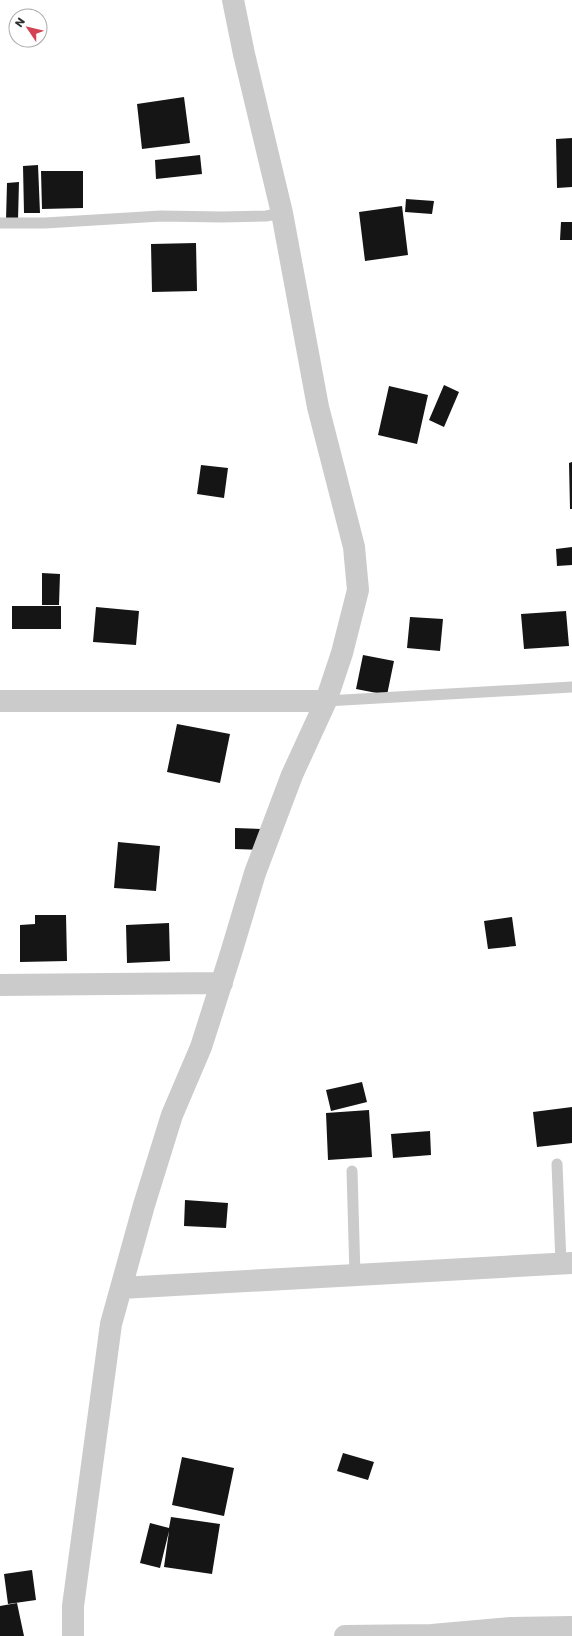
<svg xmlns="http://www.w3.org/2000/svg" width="572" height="1636" viewBox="0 0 572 1636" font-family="Poppins,sans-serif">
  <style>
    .building { fill: #151515 }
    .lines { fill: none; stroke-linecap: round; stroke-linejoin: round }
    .lane { stroke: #cbcbcb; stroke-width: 11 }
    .street { stroke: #cbcbcb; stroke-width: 22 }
  </style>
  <rect width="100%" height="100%" fill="#fff"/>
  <!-- building -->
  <path class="building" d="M184 97 190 143 142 149 137 104Z
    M572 138V187L557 188 556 139Z
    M200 155 202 174 156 179 155 160Z
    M38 165 40 213H24L23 166Z
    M41 171H83V208L42 209Z
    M19 182 18 220H6L7 183Z
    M406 199 434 201 432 214 405 212Z
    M402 206 408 255 365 261 359 212Z
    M561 222H572V240H560Z
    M196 243 197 291 152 292 151 244Z
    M444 385 459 392 444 427 429 420Z
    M389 386 428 395 417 444 378 435Z
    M572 462V509H570L569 463Z
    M201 465 228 468 224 498 197 494Z
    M572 547V565L557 566 556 549Z
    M42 573 60 574 59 605H42Z
    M12 606H61V629H12Z
    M96 607 139 611 136 645 93 642Z
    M566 611 569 646 524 649 521 614Z
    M410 617 443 619 440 651 407 648Z
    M363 655 394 661 387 695 356 689Z
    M177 724 230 734 220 783 167 772Z
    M235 828 263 829 262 850 235 849Z
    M118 842 160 846 156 891 114 888Z
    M35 915H66L67 961 20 962V925L35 924Z
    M512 917 516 946 488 949 484 921Z
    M169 923 170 961 127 963 126 925Z
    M362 1082 367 1102 331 1111 326 1090Z
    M572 1107V1143L537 1147 533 1112Z
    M369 1110 372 1157 328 1160 326 1113Z
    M430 1131 431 1155 393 1158 391 1134Z
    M185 1200 228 1203 226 1228 184 1226Z
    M343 1453 374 1462 368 1480 337 1471Z
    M182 1457 234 1468 224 1516 172 1505Z
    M171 1517 220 1524 212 1574 164 1567 169 1531 160 1568 140 1563 150 1523 169 1528Z
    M32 1570 36 1600 8 1604 4 1574Z
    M17 1603 24 1636H0V1606Z"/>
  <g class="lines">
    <!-- lane -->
    <path class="lane" d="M0 223H45L161 216 222 217 266 216 282 213
      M326 701 572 687
      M557 1164 561 1263
      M352 1171 355 1275"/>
    <!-- street -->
    <path class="street" d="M0 701H326
      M0 985 222 983
      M121 1288 572 1263
      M73 1636V1606L111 1324 144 1205 172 1115 201 1047 231 953 255 873 292 775 326 701 342 653 358 590 354 547 318 407 282 213 244 54 233 0
      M345 1636 432 1635 511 1628 572 1627"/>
  </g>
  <!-- north arrow -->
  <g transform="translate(28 28) rotate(305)"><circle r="19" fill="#ffffff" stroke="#ababab"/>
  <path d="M0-3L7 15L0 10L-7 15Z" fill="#d34253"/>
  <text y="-6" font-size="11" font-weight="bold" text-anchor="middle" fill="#2e2e2e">N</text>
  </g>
</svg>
